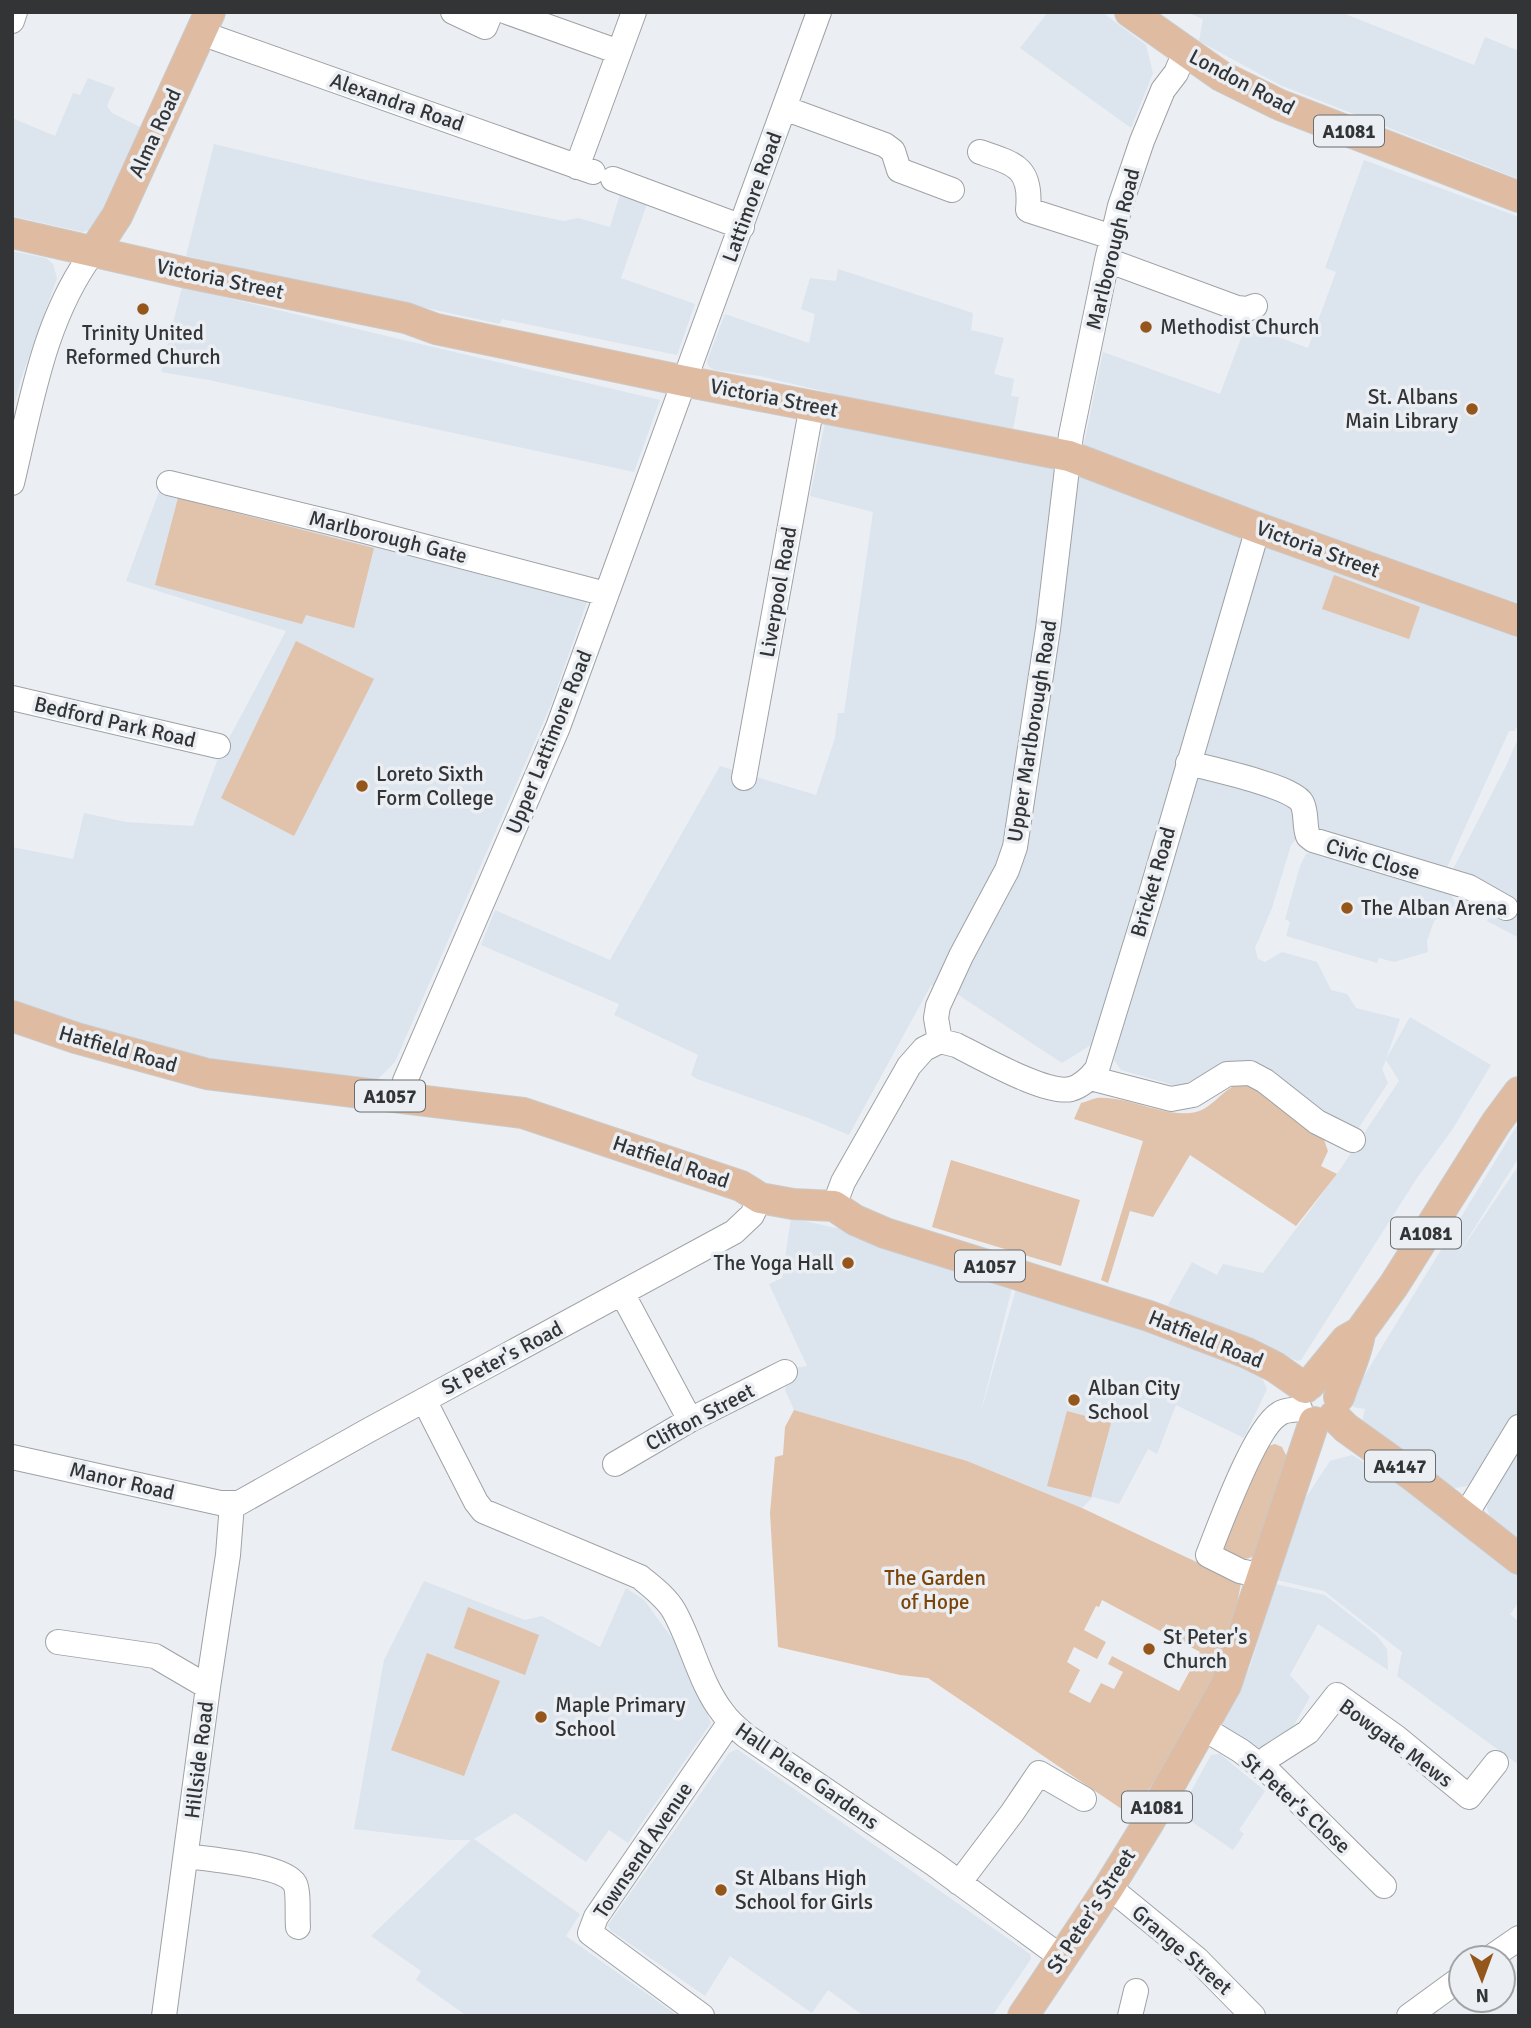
<svg xmlns="http://www.w3.org/2000/svg" width="1531" height="2028" viewBox="0 0 1531 2028" font-family="Signika,sans-serif">
  <style>
    .built { fill: #dce4ee }
    .green { fill: #e1c2aa; fill-rule: evenodd }
    .lines { fill: none; stroke-linecap: round; stroke-linejoin: round }
    .minor-casing { stroke: #9ea2a5; stroke-width: 26 }
    .major-casing { stroke: #cacaca; stroke-width: 32 }
    .minor { stroke: #fff; stroke-width: 24 }
    .major { stroke: #dfbca1; stroke-width: 30 }
    .poi-dot { fill: #94561b; stroke: #ebeff3; stroke-width: 2.5 }
    .labels { text-anchor: middle; stroke-width: 7; stroke-linejoin: round; paint-order: stroke }
    .shield { fill: #ebeff3; stroke: #6a6c6e; stroke-width: 2 }
    .shield-label { font-size: 19px; font-weight: bold; fill: #333435 }
    .street-label { font-size: 21px; fill: #333435; stroke: #ebeff3 }
    .poi-label { font-size: 21px; fill: #333435; stroke: #ebeff3; text-anchor: start }
    .park-label { font-size: 21px; fill: #7b4408; stroke: #ebeff3 }
  </style>
  <rect width="100%" height="100%" fill="#ebeff3"/>
  <!-- built -->
  <path class="built" d="M1048 12H1102L1146 45 1153 73 1131 128 1020 48Z
    M1186 12H1340L1474 65 1485 37 1519 51V179L1280 85 1199 41 1203 19Z
    M88 78 115 88 107 106 112 113 140 127 93 229 83 232 12 216V118L55 136 73 93 80 95Z
    M214 144 366 180 564 221 578 218 610 227 621 191 648 201 621 278 695 304 677 355 502 319 500 324 186 256Z
    M1364 160 1519 217V610L1083 449 1103 352 1220 394 1246 325 1308 348 1336 272 1325 268Z
    M12 251 46 258 53 264 57 278 21 379 12 413Z
    M838 269 973 313 971 330 1004 338 994 374 1014 379 1011 396 1019 397 1008 457 1048 465 1092 478 1519 635V721L1515 731H1509L1444 874 1299 836 1291 845 1272 908 1255 948 1258 959 1265 962 1282 952 1317 962 1331 990 1347 994 1356 1008 1400 1019 1386 1059 1410 1017 1491 1065 1452 1130 1417 1178 1301 1360 1297 1361 1168 1305 1192 1262 1217 1275 1223 1264 1263 1273 1337 1174 1399 1081 1386 1060 1382 1069 1388 1083 1352 1138 1221 1065 1183 1085H1173L1121 1070 1114 1060 1116 1051 1091 1045 1062 1063 954 992 931 985 849 1135 808 1118 697 1079 691 1075 698 1055 614 1015 619 1004 481 945 495 910 610 960 720 766 816 795 835 738 838 713H844L873 512 810 496 831 393 760 376 715 370 709 367 707 361 725 314 809 343 815 314 801 309 810 278 836 281Z
    M182 287 399 339 660 400 634 472 209 380 161 372Z
    M161 486 333 536 587 602 552 702 395 1062 374 1083 204 1065 12 1006V847L73 859 84 813 126 822 193 826 217 761 286 631 126 581Z
    M1519 736V938L1487 921 1493 911 1449 888 1456 905 1434 921 1427 941 1428 952 1394 962 1379 958 1377 963 1286 936 1290 922 1285 919 1300 866 1306 854 1321 847 1449 877 1506 766Z
    M1519 1122V1157L1455 1259 1519 1165V1412L1475 1478 1467 1486 1455 1488 1441 1482 1361 1426 1365 1409 1353 1407 1355 1391Z
    M791 1218 836 1228 859 1229 1015 1276 980 1415 1016 1289 1138 1326 1260 1373 1267 1389 1244 1438 1176 1405 1157 1454 1148 1449 1119 1504 1093 1497 1082 1508 967 1461 794 1410 785 1390 793 1368 807 1366 769 1284 782 1278Z
    M1516 1451H1519V1543L1490 1517 1487 1508 1488 1500Z
    M1352 1455 1395 1481 1519 1572V1602L1510 1614 1519 1622V1765L1397 1676 1402 1652 1324 1591 1268 1578 1297 1511 1330 1461Z
    M424 1581 525 1620 542 1616 600 1647 626 1588 644 1600 674 1641 711 1723 628 1843 609 1830 586 1862 515 1813 474 1839 580 1914 566 1936 678 2016H467L416 1980 421 1971 371 1936 471 1840H450L354 1829 384 1660Z
    M1275 1584 1325 1595 1377 1636 1387 1649 1388 1670 1318 1624 1290 1675 1310 1697 1282 1746 1263 1753 1224 1726 1222 1721 1250 1667Z
    M737 1749 1030 1954 1031 1959 992 2016H864L828 1990 812 2013 730 1956 705 1996 610 1930 608 1925 729 1753Z
    M1220 1754 1265 1791 1239 1830 1244 1834 1233 1850 1179 1813 1211 1755Z"/>
  <!-- green -->
  <path class="green" d="M178 498 374 548 354 628 306 615 302 624 155 585Z
    M1334 575 1420 607 1409 639 1322 609Z
    M296 641 374 679 294 836 221 798Z
    M1242 1083 1252 1087 1322 1134 1328 1151 1321 1166 1337 1174 1296 1226 1190 1155 1153 1217 1130 1211 1108 1283 1101 1280 1143 1141 1074 1119 1081 1103C1086 1102 1092 1099 1097 1098 1128 1096 1160 1116 1190 1113 1212 1112 1222 1087 1242 1083Z
    M951 1160 1080 1200 1061 1266 932 1227Z
    M794 1410 967 1461 1082 1508 1241 1583C1235 1616 1227 1651 1213 1681 1193 1726 1164 1765 1138 1806L1129 1814 928 1678 900 1675 778 1647 770 1513 775 1457 783 1455 785 1427ZM1102 1600 1162 1632 1166 1624 1177 1630 1174 1638 1200 1652 1179 1691 1112 1656 1108 1664 1123 1672 1114 1689 1101 1683 1090 1703 1069 1692 1080 1670 1067 1662 1074 1647 1097 1659 1106 1642 1084 1630 1096 1606 1099 1607Z
    M1067 1411 1111 1423 1091 1497 1047 1486Z
    M1275 1444 1282 1447 1286 1455 1289 1457 1255 1555C1243 1563 1235 1557 1223 1551L1219 1541 1268 1446Z
    M468 1607 539 1635 525 1675 454 1648Z
    M427 1653 500 1681 464 1776 391 1750Z"/>
  <g class="lines">
    <!-- minor casing -->
    <g class="minor-casing">
      <path id="minor" d="M453 12 485 27 491 12
        M507 12 619 52
        M12 21 15 12
        M201 33 593 172
        M784 108 885 145 893 151 899 170 952 190
        M980 152C1015 164 1032 167 1028 210L1112 237
        M577 167 634 12
        M613 179 742 227
        M1107 260 1237 308 1247 309 1255 306
        M12 483C31 404 44 317 94 251
        M169 483 342 525 606 594
        M12 698 218 746
        M1188 763C1208 768 1295 787 1302 803 1307 813 1304 825 1308 836L1313 840 1469 887 1506 908
        M744 778 812 405
        M940 1041 936 1018 938 1006 961 956 1007 870 1015 847 1048 629 1071 435 1107 260 1120 206 1142 141 1163 90 1176 73 1185 52
        M940 1041 956 1045C981 1057 1046 1095 1071 1089 1082 1086 1090 1078 1097 1069L1150 897 1258 528
        M1090 1078 1171 1099 1193 1095 1227 1074 1250 1073 1265 1081 1317 1122 1353 1140
        M402 1097 405 1081 558 727 819 12
        M834 1206 843 1182 909 1066 924 1049 940 1041
        M622 1293 690 1420
        M424 1400 476 1502 483 1511 640 1577C652 1587 666 1597 674 1611 692 1643 700 1684 723 1713 729 1722 738 1729 746 1736L934 1864 1061 1957
        M12 1457 220 1503H239L369 1430 734 1232 752 1215 760 1198
        M615 1464 690 1420 785 1372
        M1465 1516 1519 1427
        M1262 1576 1240 1571 1208 1555C1219 1527 1255 1428 1279 1414 1284 1410 1293 1410 1300 1409
        M58 1642 155 1656 208 1687
        M1203 1728 1241 1751 1272 1775 1384 1886
        M1260 1765 1269 1757 1308 1732 1337 1695 1396 1737 1469 1797 1496 1763
        M186 1856C207 1859 285 1865 295 1884 299 1892 297 1917 298 1927
        M959 1883 1012 1813 1039 1773 1084 1799
        M1109 1887 1197 1959 1253 2016
        M1490 1958 1519 1938
        M164 2016 208 1687 228 1555 232 1504
        M702 2016 590 1933 596 1917 730 1722
        M1130 2016 1136 1991
        M1409 2016 1461 1978"/>
    </g>
    <!-- major casing -->
    <g class="major-casing">
      <path id="major" d="M1130 12 1221 76 1280 105 1519 197
        M12 233 187 273 406 318 436 329 684 381 1069 456 1258 528 1519 621
        M94 251 117 216 210 12
        M12 1016 76 1038 207 1074 523 1113 741 1186 760 1198 793 1204 834 1206 855 1220 885 1233 1149 1316 1247 1353 1275 1367 1305 1388
        M1310 1384 1346 1340 1360 1332 1394 1285 1496 1123 1519 1092
        M1339 1397C1346 1375 1357 1355 1360 1333
        M1334 1416 1346 1428 1413 1476 1519 1559
        M1023 2016 1109 1887 1149 1822 1226 1685 1314 1422"/>
    </g>
    <!-- minor -->
    <use href="#minor" class="minor"/>
    <!-- major -->
    <use href="#major" class="major"/>
  </g>
  <!-- markers -->
  <g class="poi-dot">
    <circle cx="143" cy="309" r="7"/>
    <circle cx="1146" cy="327" r="7"/>
    <circle cx="1472" cy="409" r="7"/>
    <circle cx="362" cy="786" r="7"/>
    <circle cx="1347" cy="908" r="7"/>
    <circle cx="848" cy="1263" r="7"/>
    <circle cx="1074" cy="1400" r="7"/>
    <circle cx="1149" cy="1649" r="7"/>
    <circle cx="541" cy="1717" r="7"/>
    <circle cx="721" cy="1890" r="7"/>
  </g>
  <g class="labels">
    <!-- shield labels -->
    <g class="shield">
      <rect x="1314" y="115.5" width="70" height="31" rx="5"/>
      <rect x="355" y="1080.5" width="70" height="31" rx="5"/>
      <rect x="1391" y="1217.5" width="70" height="31" rx="5"/>
      <rect x="955" y="1250.5" width="70" height="31" rx="5"/>
      <rect x="1365" y="1450.5" width="70" height="31" rx="5"/>
      <rect x="1122" y="1791.5" width="70" height="31" rx="5"/>
    </g>
    <g class="shield-label">
      <text x="1349" y="138">A1081</text>
      <text x="390" y="1103">A1057</text>
      <text x="1426" y="1240">A1081</text>
      <text x="990" y="1273">A1057</text>
      <text x="1400" y="1473">A4147</text>
      <text x="1157" y="1814">A1081</text>
    </g>
    <!-- street labels -->
    <g class="street-label">
      <text transform="translate(1242 82) rotate(28)" y="7">London Road</text>
      <text transform="translate(397 102) rotate(19)" y="7">Alexandra Road</text>
      <text transform="translate(155 133) rotate(-65)" y="7">Alma Road</text>
      <text transform="translate(752 197) rotate(-70)" y="7">Lattimore Road</text>
      <text transform="translate(1113 249) rotate(-76)" y="7">Marlborough Road</text>
      <text transform="translate(220 279) rotate(12)" y="7">Victoria Street</text>
      <text transform="translate(774 398) rotate(11)" y="7">Victoria Street</text>
      <text transform="translate(388 537) rotate(14)" y="7">Marlborough Gate</text>
      <text transform="translate(1318 549) rotate(20)" y="7">Victoria Street</text>
      <text transform="translate(778 592) rotate(-80)" y="7">Liverpool Road</text>
      <text transform="translate(115 722) rotate(13)" y="7">Bedford Park Road</text>
      <text transform="translate(1032 731) rotate(-81)" y="7">Upper Marlborough Road</text>
      <text transform="translate(549 742) rotate(-68)" y="7">Upper Lattimore Road</text>
      <text transform="translate(1373 859) rotate(17)" y="7">Civic Close</text>
      <text transform="translate(1153 882) rotate(-74)" y="7">Bricket Road</text>
      <text transform="translate(118 1049) rotate(16)" y="7">Hatfield Road</text>
      <text transform="translate(671 1162) rotate(19)" y="7">Hatfield Road</text>
      <text transform="translate(1206 1339) rotate(22)" y="7">Hatfield Road</text>
      <text transform="translate(502 1358) rotate(-28)" y="7">St Peter's Road</text>
      <text transform="translate(700 1417) rotate(-28)" y="7">Clifton Street</text>
      <text transform="translate(122 1481) rotate(13)" y="7">Manor Road</text>
      <text transform="translate(1396 1743) rotate(36)" y="7">Bowgate Mews</text>
      <text transform="translate(199 1760) rotate(-83)" y="7">Hillside Road</text>
      <text transform="translate(807 1776) rotate(35)" y="7">Hall Place Gardens</text>
      <text transform="translate(1296 1803) rotate(42)" y="7">St Peter's Close</text>
      <text transform="translate(643 1850) rotate(-56)" y="7">Townsend Avenue</text>
      <text transform="translate(1091 1911) rotate(-57)" y="7">St Peter's Street</text>
      <text transform="translate(1182 1950) rotate(41)" y="7">Grange Street</text>
    </g>
    <!-- poi labels -->
    <g class="poi-label">
      <text x="1160" y="334">Methodist Church</text>
      <text x="143" y="340" text-anchor="middle">Trinity United<tspan x="143" dy="24">Reformed Church</tspan></text>
      <text x="1458" y="404" text-anchor="end">St. Albans<tspan x="1458" dy="24">Main Library</tspan></text>
      <text x="376" y="781">Loreto Sixth<tspan x="376" dy="24">Form College</tspan></text>
      <text x="1361" y="915">The Alban Arena</text>
      <text x="834" y="1270" text-anchor="end">The Yoga Hall</text>
      <text x="1088" y="1395">Alban City<tspan x="1088" dy="24">School</tspan></text>
      <text x="1163" y="1644">St Peter's<tspan x="1163" dy="24">Church</tspan></text>
      <text x="555" y="1712">Maple Primary<tspan x="555" dy="24">School</tspan></text>
      <text x="735" y="1885">St Albans High<tspan x="735" dy="24">School for Girls</tspan></text>
    </g>
    <!-- park labels -->
    <g class="park-label">
      <text x="935" y="1585">The Garden<tspan x="935" dy="24">of Hope</tspan></text>
    </g>
  </g>
  <!-- border -->
  <rect width="1531" height="2028" fill="none" stroke="#333435" stroke-width="28"/>
  <!-- north arrow -->
  <g transform="translate(1482 1979) rotate(179)"><circle r="33" fill="#ebeff3" stroke="#a1a4a7" stroke-width="2"/>
  <path d="M0-5L12 26L0 18L-12 26Z" fill="#94561b"/>
  <text y="-10" font-size="19" font-weight="bold" text-anchor="middle" fill="#333435">N</text>
  </g>
</svg>
